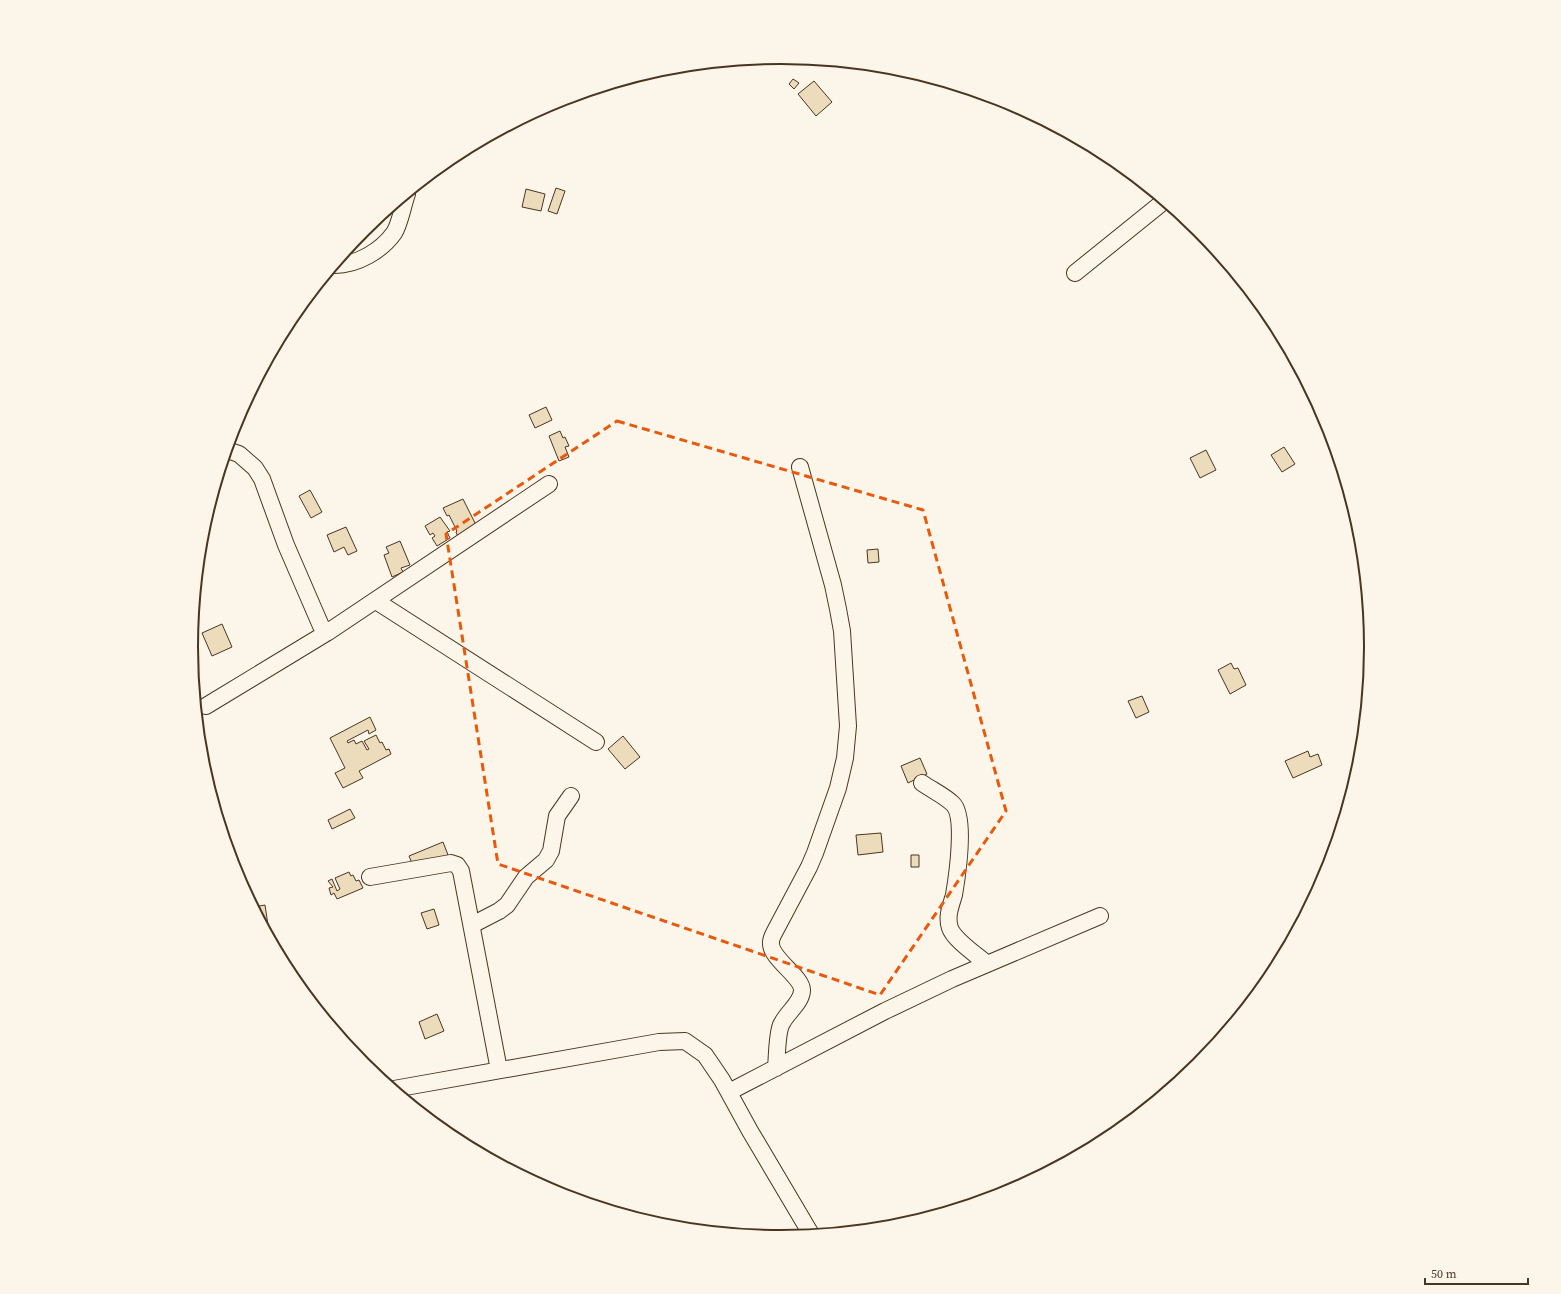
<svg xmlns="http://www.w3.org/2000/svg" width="1561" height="1294" viewBox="0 0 1561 1294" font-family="'Source Serif 4',serif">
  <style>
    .building { fill: #ecdcbc; stroke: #4a3520 }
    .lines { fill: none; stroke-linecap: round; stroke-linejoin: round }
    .minor-casing { stroke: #4a3520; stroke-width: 18 }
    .minor { stroke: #fbf6e9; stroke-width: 16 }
    .marked { fill: none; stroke: #e8590c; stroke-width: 3; stroke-dasharray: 8 5; stroke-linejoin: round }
    .rim { fill: none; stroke: #4a3520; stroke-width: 2 }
  </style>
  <rect width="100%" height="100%" fill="#fbf6e9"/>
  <!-- building -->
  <path class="building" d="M793 79 799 83 794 89 789 84Z
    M814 81 832 102 816 116 798 94Z
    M556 188 565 191 557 214 548 211Z
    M526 189 545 194 541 211 522 207Z
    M546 407 552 420 535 428 529 415Z
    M560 431 563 438 565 437 569 446 565 447 569 457 559 461 549 436Z
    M1284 447 1295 464 1282 472 1271 455Z
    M1206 450 1216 470 1200 478 1190 458Z
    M310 490 322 512 311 518 299 496Z
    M463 499 477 527 458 537 456 532 457 531 449 515 447 516 443 508Z
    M440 517 450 531 447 532 450 538 437 546 432 538 435 536 433 533 430 535 425 526Z
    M346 527 357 551 348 555 344 547 334 552 327 535Z
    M400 541 410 565 401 568 403 572 392 577 384 555 389 553 386 547Z
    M878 549 879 562 868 563 867 550Z
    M222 624 232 647 212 656 202 633Z
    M1231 663 1234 669 1238 668 1246 685 1230 694 1218 670Z
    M1142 696 1149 712 1136 718 1128 701Z
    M370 717 376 730 369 734 368 730 347 741 348 743 354 740 356 744 362 741 367 750 369 749 364 741 376 735 380 743 382 742 386 750 389 749 391 754 359 771 363 778 343 788 335 773 345 768 330 738Z
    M623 736 640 757 625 769 608 749Z
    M1308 751 1310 757 1318 754 1322 765 1293 778 1285 761Z
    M920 758 927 774 908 783 901 766Z
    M350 809 355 818 332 829 328 820Z
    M881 833 883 852 858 855 856 835Z
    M443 842 448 855 414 868 409 856Z
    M911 855H919V867H911Z
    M349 872 351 876 353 875 356 881 359 880 363 888 337 899 334 893 331 895 329 888 333 887 328 881 332 879 337 891 340 889 335 878Z
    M265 905 268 925 264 926 254 907Z
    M434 909 439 925 427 929 421 913Z
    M437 1014 444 1031 425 1039 419 1022Z"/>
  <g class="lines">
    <!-- minor casing -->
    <g class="minor-casing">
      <path id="minor" d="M335 265C357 265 381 251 394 233 400 224 403 205 407 194
        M1075 273 1163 202
        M227 450 239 454 255 468 262 479 286 545 321 626 328 632 549 484
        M376 601 596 742
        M206 706 328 632
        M922 783C932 790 945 796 953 804 966 817 957 877 954 895 951 905 946 917 950 928 954 940 977 955 987 964
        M370 877 451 863 457 865 461 871 499 1070
        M472 925 499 911 507 905 526 877 546 860 551 851 557 816 571 796
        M776 1068C777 1057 777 1034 781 1025 786 1013 802 1003 802 990 802 976 769 958 771 942 771 939 773 935 774 933L809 867 815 853 838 788 845 758 848 726 842 631 838 609 833 585 800 467
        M394 1089 659 1042 685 1041 705 1055 722 1080 750 1131 811 1234
        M729 1092 885 1011 952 979 1100 916"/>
    </g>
    <!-- minor -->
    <use href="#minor" class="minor"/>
  </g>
  <!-- marked area -->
  <path class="marked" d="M617 421 923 510 1006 811 880 995 498 864 446 534Z"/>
  <!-- crop -->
  <path d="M0 0H1561V1294H0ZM198 647a583 583 0 1 1 1166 0a583 583 0 1 1-1166 0Z" fill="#fbf6e9" fill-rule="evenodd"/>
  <path class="rim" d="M198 647a583 583 0 1 1 1166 0a583 583 0 1 1-1166 0Z"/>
  <!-- scale -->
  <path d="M1425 1278v6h103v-6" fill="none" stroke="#4a3520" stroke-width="2"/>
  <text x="1431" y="1278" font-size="12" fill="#4a3520" stroke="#fbf6e9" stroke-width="3" paint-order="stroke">50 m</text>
</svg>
